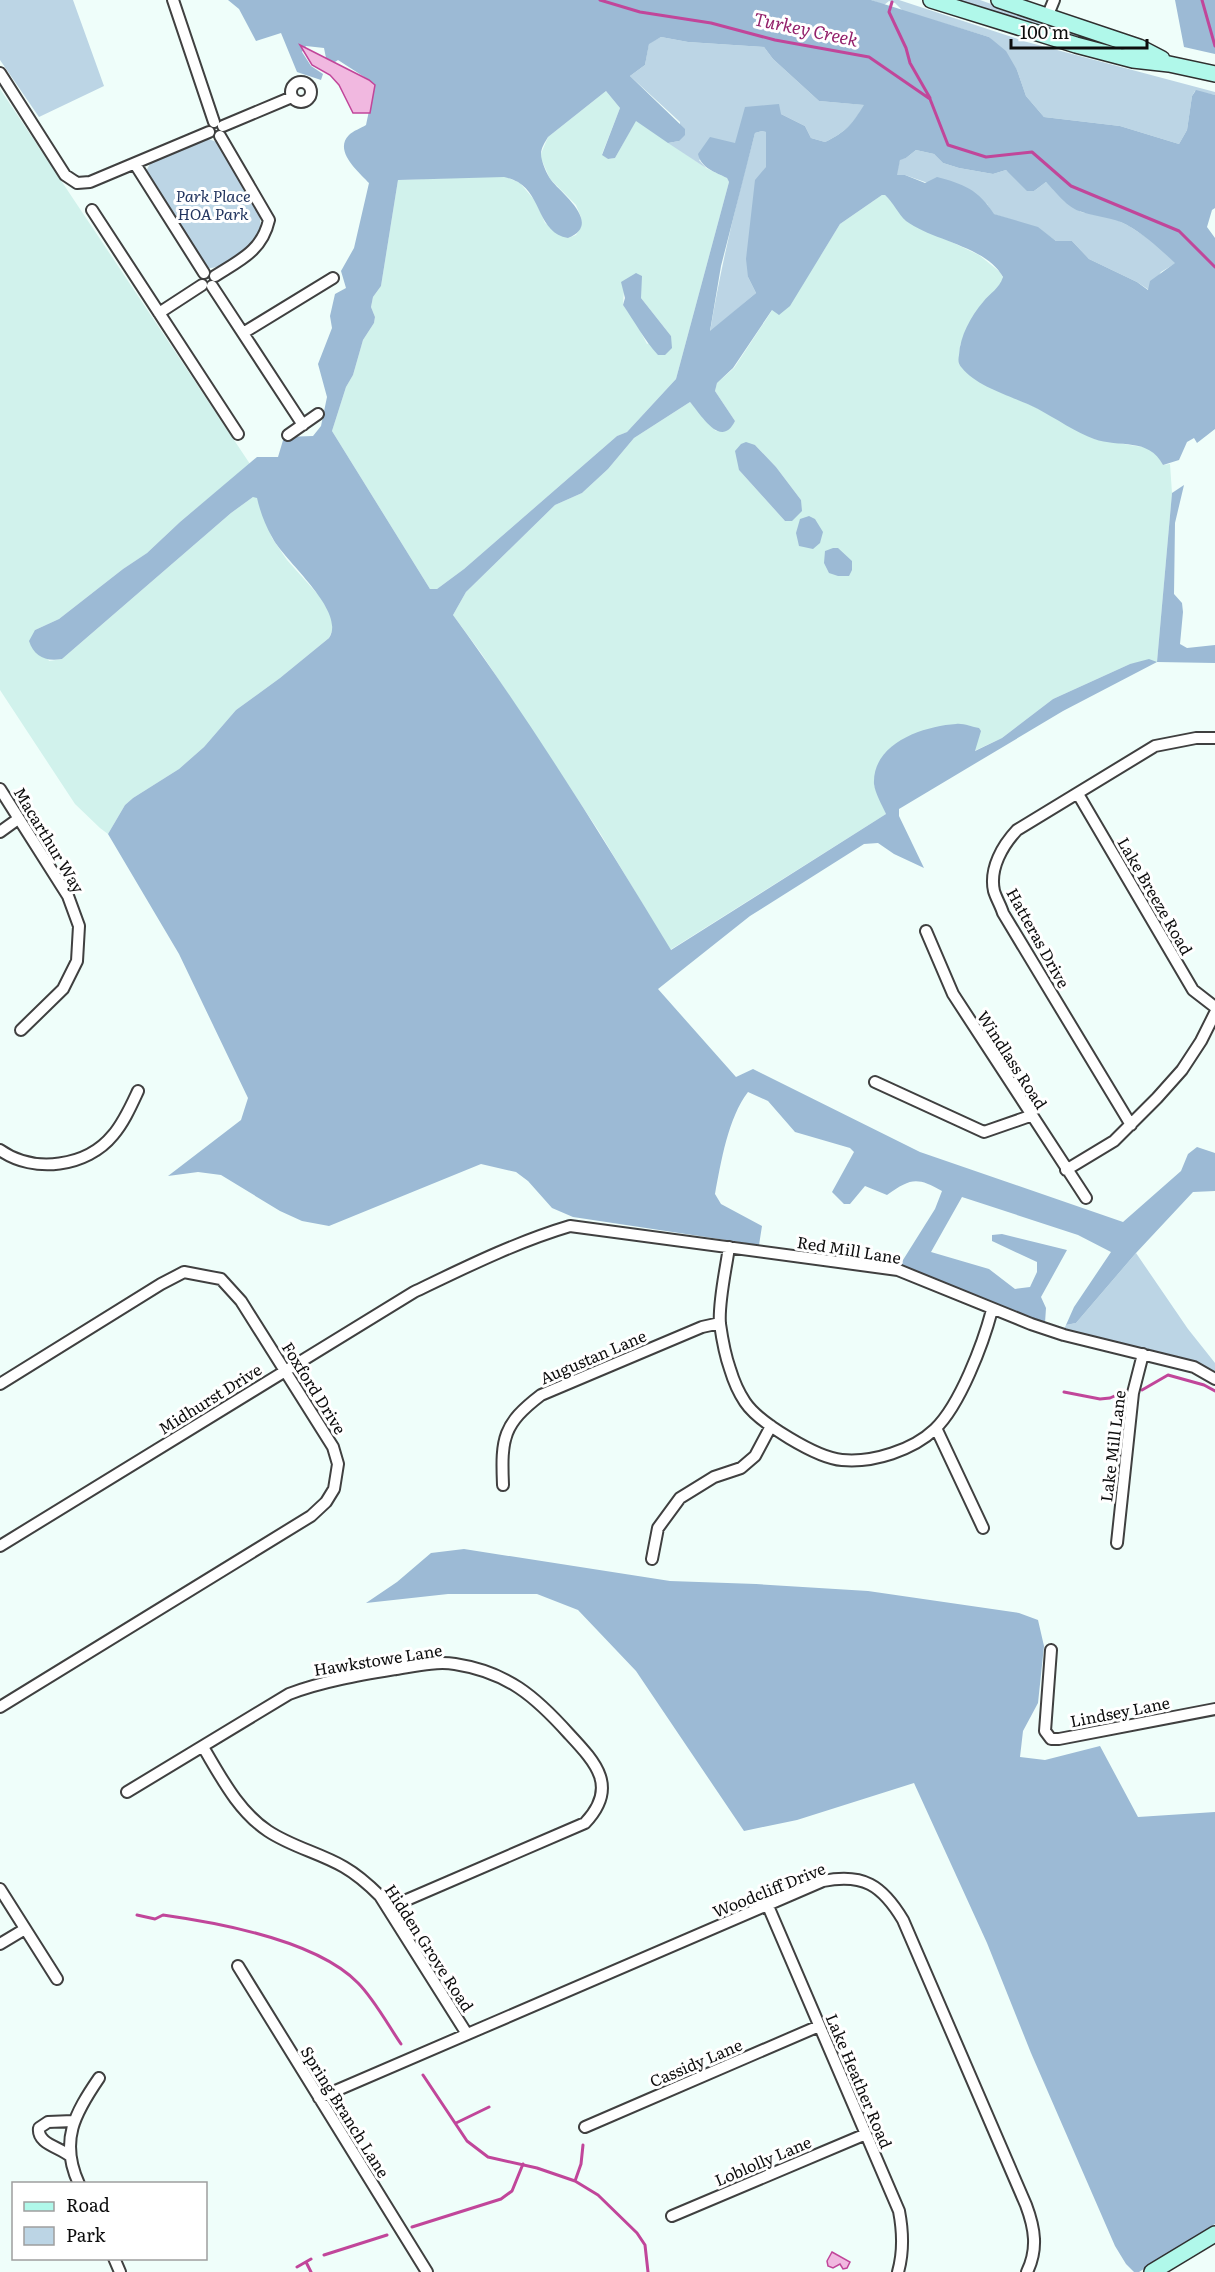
<svg xmlns="http://www.w3.org/2000/svg" width="1215" height="2272" viewBox="0 0 1215 2272" font-family="Literata,serif">
  <style>
    .farmland { fill: #d1f2ec; fill-rule: evenodd }
    .green { fill: #bcd5e5 }
    .forest { fill: #9cbad5; fill-rule: evenodd }
    .water { fill: #f1b8e0; stroke: #c1469a; stroke-width: 1.5 }
    .lines { fill: none; stroke-linecap: round; stroke-linejoin: round }
    .stream { stroke: #c1469a; stroke-width: 3 }
    .street-casing { stroke: #404040; stroke-width: 14 }
    .secondary-casing { stroke: #2f2f2f; stroke-width: 18 }
    .street { stroke: #fff; stroke-width: 10 }
    .secondary { stroke: #b0f8ea; stroke-width: 15 }
    .labels { text-anchor: middle; stroke-width: 6; stroke-linejoin: round; paint-order: stroke }
    .park-label { font-size: 16px; font-style: italic; fill: #23355f; stroke: #fff }
    .street-label { font-size: 16px; fill: #0d0d0d; stroke: #fff }
    .water-label { font-size: 18px; font-style: italic; fill: #94226c; stroke: #fff }
  </style>
  <rect width="100%" height="100%" fill="#effefa"/>
  <!-- farmland -->
  <path class="farmland" d="M0 89 250 464 180 522 147 553 123 569 59 619 35 630 49 661 62 659 231 513 253 497H257L272 538 287 560 322 599 332 618 333 628 329 638 280 678 236 710 204 747 179 769 133 798 125 805 108 834 100 828 75 804 0 690Z
    M606 91 620 108 602 154 608 159 615 158 636 120 706 168 727 178 729 182 676 379 627 432 617 436 464 569 437 589H430L332 431 346 387 353 375 363 340 374 323 375 317 371 307 373 297 381 286 398 180 504 176 520 183 536 202 545 223 568 238 576 235 581 227V217L576 205 550 179 540 156 548 137ZM624 290 641 298 671 336 647 344 635 321 623 305Z
    M882 195H885L895 205 905 220 979 255 1000 272 1003 278 1000 286 983 302 960 345 959 364 987 386 1035 407 1094 439 1148 448 1159 457 1163 465 1170 464 1172 493 1157 662 1130 664 1053 699 1002 738 974 751 874 785 886 814 670 950 600 833 481 653 453 615 466 592 555 505 582 493 608 469 634 438 690 402 716 431 735 421 715 391 717 383 734 368 773 309 821 255 840 224ZM755 445 776 467 801 500 792 521H785L739 470Z"/>
  <!-- green -->
  <path class="green" d="M0 0H73L104 86 39 117 0 60Z
    M871 0H899L1027 42 1215 92V95L1195 91 1192 96 1187 130 1179 144 1120 126 1044 117 1026 96 1017 70 989 37 903 11 895 3 889 1 884 5Z
    M946 0H980L1081 36 1080 41Z
    M661 37 688 42 764 47 773 59 819 101 865 105C852 124 846 132 825 142L811 138 805 126 781 114 735 143 699 160 706 168 668 143 679 141 680 122 630 76 645 65 649 43Z
    M762 131 767 132 766 167 748 277 756 293 710 332C721 265 737 199 755 133Z
    M208 139 217 142C226 155 234 168 243 181 260 209 273 231 240 253 229 259 220 269 207 268L146 171 151 162Z
    M916 150 934 154 943 163 959 168 993 174 1006 170 1034 191 1046 182 1081 212 1113 218 1129 226 1152 241 1176 263 1161 272 1149 290 1137 282 1089 259 1072 241H1056L1038 228 993 214 987 204 905 175 896 176 900 159 906 158Z
    M1136 1253 1188 1329 1215 1363V1371L1185 1359 1064 1329 1066 1325 1076 1323Z"/>
  <!-- forest -->
  <path class="forest" d="M228 0H871L989 37 1006 51 1017 70 1026 96 1044 117 1120 126 1179 144 1187 130 1192 96 1196 90 1215 95V208L1212 210 1207 227 1215 238V429L1197 443 1194 438 1187 442 1179 460 1163 465C1149 437 1119 448 1094 439 1077 433 1055 418 1038 409 1015 397 978 388 962 368 958 364 958 360 959 355 960 336 971 316 983 302 990 293 999 289 1003 277 986 246 933 241 906 221 899 215 893 202 885 195H882L840 224 790 306 779 315 772 310 733 368 717 383 715 391 735 421C721 449 702 416 690 402L634 438 608 469 582 493 555 505 466 592 453 615C531 722 602 836 671 950L886 814C882 805 875 793 874 784 872 743 924 726 956 724 963 723 972 727 979 728L981 731 975 751 1002 738 1053 699 1130 664 1149 659 1157 662 1172 493 1184 485 1175 523 1174 594 1182 603 1183 612 1180 644 1187 648 1215 645V663L1157 662 1063 711 899 809V816L924 868 894 854 878 843 864 844 750 916 658 989 736 1077 753 1069 920 1152 1123 1222 1181 1171 1188 1154 1197 1147 1215 1153V1191L1193 1192 1136 1253 1076 1323 1066 1325 1074 1307 1111 1252 1078 1235 962 1197 931 1252 989 1269 1015 1289 1030 1287 1037 1272V1262L992 1241V1235L1002 1234 1067 1250 1041 1297 1046 1308 1045 1323 901 1267 903 1260 935 1209 942 1191C917 1177 911 1178 887 1195L865 1186 850 1204H844L832 1192 854 1152 850 1148 795 1132 768 1101 748 1092C728 1118 721 1162 715 1194L721 1204 762 1226 759 1245 573 1217 552 1208 528 1181 516 1172 481 1164 329 1226 302 1221 280 1211 221 1175 198 1172 168 1176 241 1120 248 1098 179 954 108 834 125 805 133 798 179 769 204 747 236 710 280 678 329 638C347 611 284 561 272 537 265 525 260 511 257 498L253 497 231 513 62 659C45 662 34 656 29 641L35 630 59 619 123 569 147 553 180 522 257 457H278L284 437 313 436 321 426 327 397 318 364 332 328 330 316 335 294 346 288 341 271 354 248 369 183C359 172 333 151 349 135 353 131 361 128 366 125L374 87 369 80 338 60 332 64 327 63 324 48 306 46 302 52 311 66 323 74 321 80 297 72 281 33 256 41 239 9ZM661 37 688 42 764 47 773 59 819 101 864 105C852 124 846 132 825 142L811 138 805 126 781 114 779 104 745 107 735 143 710 137 698 154C701 168 715 172 727 178L729 182 676 379 627 432 617 436 464 569 437 589H430L332 431 346 387 353 375 363 340 374 323 375 317 371 307 373 297 381 286 398 180 504 177C509 178 514 180 518 182 542 196 538 233 568 238 603 224 562 194 551 180 547 175 541 161 541 154 541 148 545 142 548 137L606 91 620 108 602 155 608 159 615 158 636 121 668 143 679 141 685 135V129L630 76 645 65 649 44ZM762 131 766 132V167L755 180 746 259 748 277 756 293 710 331 721 266 755 133ZM916 150 934 154 943 163 959 168 993 174 1006 170 1027 191H1034L1046 182C1056 192 1067 208 1082 212 1097 217 1112 217 1127 225 1145 235 1160 249 1175 263L1150 281 1148 290 1137 282 1089 259 1072 241H1056L1038 227 994 214C978 189 963 184 937 177L925 183 905 175H897L900 160 906 158Z
    M1175 0H1215V54L1184 47Z
    M636 273 642 276 641 298 671 336 672 348 665 355H658C644 340 635 322 623 305L625 298 621 282Z
    M746 442 755 445 776 467 801 500 802 511 792 521H785L739 470 735 451 741 444Z
    M809 516 815 519 823 532 820 543 813 549 799 546 796 533 800 519Z
    M833 548H838L852 561V570L849 576H838L829 573 824 563 825 551Z
    M464 1549 670 1581 756 1584 868 1591 1019 1613 1038 1620 1044 1646 1038 1703 1023 1731 1020 1757 1045 1760 1100 1746 1138 1817 1215 1812V2224L1139 2272H1134L1126 2264 1115 2246 1031 2053 987 1943 914 1783 797 1820 744 1831 636 1671 578 1610 537 1594H448L366 1603 397 1582 431 1553Z"/>
  <!-- water -->
  <path class="water" d="M300 45 369 80 375 85 370 113H353L339 85 330 75 312 65Z
    M832 2252 850 2262 847 2268 843 2269 840 2264 833 2268 828 2266 827 2261Z"/>
  <g class="lines">
    <!-- stream -->
    <path class="stream" d="M600 0 640 12 711 23 775 40 869 57 930 99 948 145 986 157 1032 152 1071 186 1179 231 1215 267
      M1202 0 1215 46
      M892 2 889 12 906 48 910 63 930 98
      M1142 1390 1168 1375 1204 1385 1215 1391
      M1064 1392 1100 1399 1110 1398 1128 1390
      M137 1915 155 1919 163 1915C220 1923 317 1941 358 1983 374 1999 388 2025 401 2044
      M423 2075 467 2141 488 2157 537 2168 575 2181 598 2195 637 2233 645 2245 648 2272
      M456 2123 489 2107
      M575 2181 581 2164 583 2145
      M412 2227 501 2199 512 2191 523 2164
      M324 2255 387 2235
      M306 2262 311 2272
      M297 2267 311 2259"/>
    <!-- street casing -->
    <g class="street-casing">
      <path id="street" d="M173 0 214 122
        M1047 17 1054 0
        M0 73 65 175 77 183 90 182 209 132
        M291 92a10 10 0 1 1 20 0a10 10 0 1 1-20 0Z
        M223 126 292 97
        M135 164 204 273
        M92 210 238 434
        M215 276C240 260 262 251 269 220L220 136
        M212 286 303 425
        M159 313 202 285
        M243 333 333 278
        M288 435 318 414
        M0 789 68 896 79 926 77 961 63 989 21 1030
        M1078 794 1193 990 1215 1007
        M0 832 18 819
        M926 931 953 994 1086 1198
        M875 1082 984 1132 1030 1116
        M1131 1125 1003 913C1001 906 996 898 994 891 989 868 1003 845 1017 830L1155 746 1196 738H1215
        M0 1150C34 1174 87 1167 113 1135 124 1122 131 1106 138 1091
        M1066 1170 1114 1141 1157 1098 1182 1070 1201 1041 1215 1013
        M729 1247C726 1269 718 1303 720 1324 722 1338 725 1355 730 1369 733 1379 739 1393 745 1402 759 1423 817 1458 842 1460 873 1463 913 1450 935 1429 960 1405 983 1344 992 1310
        M0 1384 161 1284 184 1272 221 1279 241 1301 333 1447 338 1464 334 1489 326 1502 311 1516 0 1707
        M936 1428 983 1528
        M503 1485C501 1438 503 1424 541 1395L702 1327 720 1323
        M1117 1543 1133 1393 1143 1354
        M0 1546 414 1292C464 1268 516 1242 570 1226L898 1270 1031 1324 1064 1335 1194 1367 1215 1379
        M652 1559 658 1528 680 1498 714 1477 741 1468 755 1456 771 1426
        M1051 1650 1045 1731 1051 1739H1059L1215 1709
        M203 1747C221 1777 238 1811 268 1831 292 1847 320 1853 344 1867 358 1875 369 1885 380 1896L467 2034
        M127 1792 289 1694C323 1681 360 1675 396 1669 415 1666 436 1661 455 1664 507 1672 535 1696 569 1734 596 1763 619 1787 585 1823L388 1908
        M0 1889 57 1979
        M768 1906 899 2211C903 2232 904 2251 898 2272
        M0 1944 25 1929
        M238 1966 427 2272
        M319 2098 823 1881C863 1873 882 1885 903 1920L1026 2205C1035 2229 1038 2249 1027 2272
        M585 2127 819 2026
        M70 2156C60 2147 37 2144 39 2128L48 2122 73 2121
        M79 2184C59 2141 75 2113 99 2078
        M672 2216 866 2134
        M114 2258 120 2272"/>
    </g>
    <!-- secondary casing -->
    <g class="secondary-casing">
      <path id="secondary" d="M931 0 1076 45 1133 60 1169 64 1215 74
        M999 0 1139 47 1162 59
        M1152 2272 1215 2234"/>
    </g>
    <!-- street -->
    <use href="#street" class="street"/>
    <!-- secondary -->
    <use href="#secondary" class="secondary"/>
  </g>
  <g class="labels">
    <!-- park labels -->
    <g class="park-label">
      <text x="213" y="202">Park Place<tspan x="213" dy="18">HOA Park</tspan></text>
    </g>
    <!-- street labels -->
    <g class="street-label">
      <text transform="translate(49 840) rotate(59)" y="6">Macarthur Way</text>
      <text transform="translate(1155 896) rotate(60)" y="6">Lake Breeze Road</text>
      <text transform="translate(1038 938) rotate(61)" y="6">Hatteras Drive</text>
      <text transform="translate(1012 1060) rotate(57)" y="6">Windlass Road</text>
      <text transform="translate(849 1250) rotate(9)" y="6">Red Mill Lane</text>
      <text transform="translate(593 1357) rotate(-23)" y="6">Augustan Lane</text>
      <text transform="translate(314 1388) rotate(58)" y="6">Foxford Drive</text>
      <text transform="translate(210 1399) rotate(-32)" y="6">Midhurst Drive</text>
      <text transform="translate(1113 1446) rotate(-83)" y="6">Lake Mill Lane</text>
      <text transform="translate(378 1660) rotate(-9)" y="6">Hawkstowe Lane</text>
      <text transform="translate(1120 1712) rotate(-11)" y="6">Lindsey Lane</text>
      <text transform="translate(769 1890) rotate(-22)" y="6">Woodcliff Drive</text>
      <text transform="translate(429 1948) rotate(57)" y="6">Hidden Grove Road</text>
      <text transform="translate(696 2063) rotate(-23)" y="6">Cassidy Lane</text>
      <text transform="translate(859 2081) rotate(67)" y="6">Lake Heather Road</text>
      <text transform="translate(345 2112) rotate(58)" y="6">Spring Branch Lane</text>
      <text transform="translate(763 2161) rotate(-23)" y="6">Loblolly Lane</text>
    </g>
    <!-- water labels -->
    <g class="water-label">
      <text transform="translate(806 30) rotate(12)" y="6">Turkey Creek</text>
    </g>
  </g>
  <!-- legend -->
  <rect x="12" y="2182" width="195" height="78" fill="#ffffff" stroke="#9e9e9e" stroke-width="1.5"/>
  <rect x="24" y="2202" width="30" height="9" fill="#b0f8ea" stroke="#9e9e9e" stroke-width="1.5"/>
  <text x="66" y="2212" font-size="18" fill="#0d0d0d">Road</text>
  <rect x="24" y="2227" width="30" height="18" fill="#bcd5e5" stroke="#9e9e9e" stroke-width="1.5"/>
  <text x="66" y="2242" font-size="18" fill="#0d0d0d">Park</text>
  <!-- scale -->
  <path d="M1011 39v9h136v-9" fill="none" stroke="#0d0d0d" stroke-width="3"/>
  <text x="1020" y="39" font-size="18" fill="#0d0d0d" stroke="#ffffff" stroke-width="4.5" paint-order="stroke">100 m</text>
</svg>
